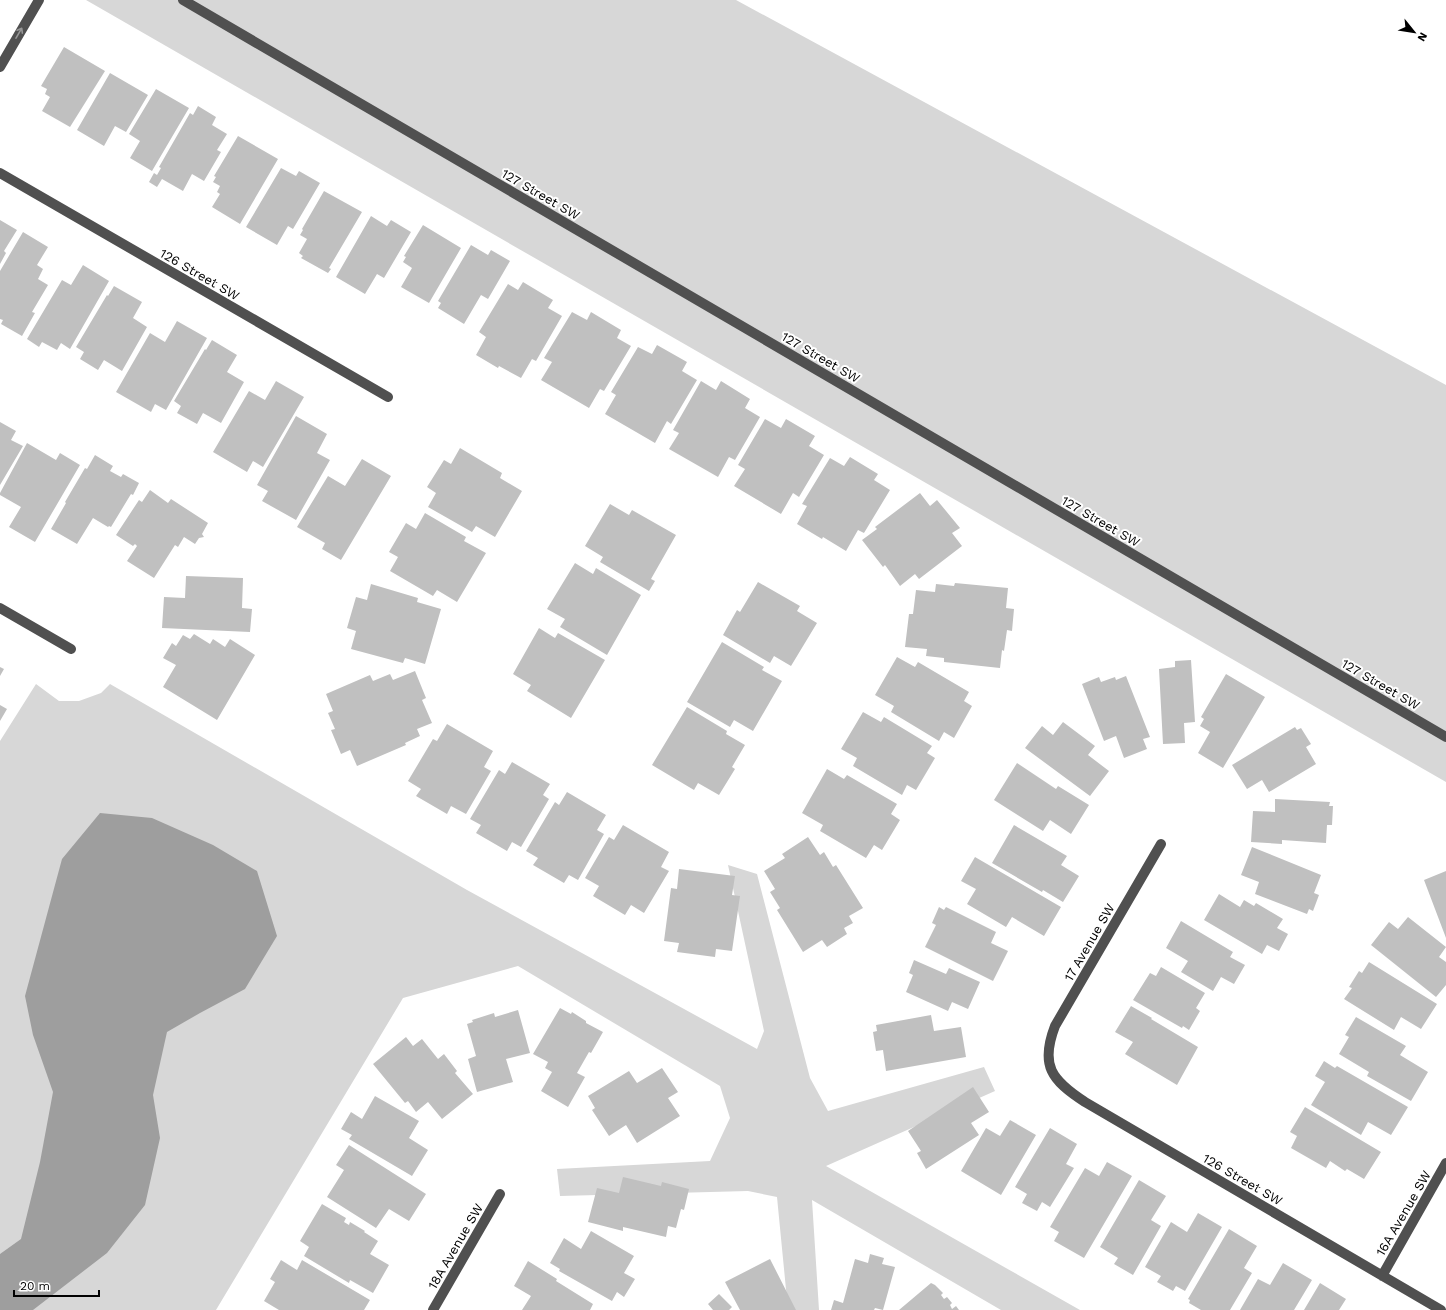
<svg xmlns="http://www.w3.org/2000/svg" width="1446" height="1310" viewBox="0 0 1446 1310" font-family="'Work Sans',sans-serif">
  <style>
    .green { fill: #d7d7d7 }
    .water { fill: #9e9e9e }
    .building { fill: #c0c0c0 }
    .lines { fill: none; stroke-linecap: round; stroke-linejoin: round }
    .minor { stroke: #505050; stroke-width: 10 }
    .oneway { stroke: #969696 }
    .labels { text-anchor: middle; stroke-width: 4; stroke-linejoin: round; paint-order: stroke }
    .street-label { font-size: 13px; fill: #000; stroke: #fff }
  </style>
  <rect width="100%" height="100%" fill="#fff"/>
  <!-- green -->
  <path class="green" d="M86 0H736L1446 385V782Z
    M36 684 59 701H79L101 693 110 684 467 890 757 1049 764 1031 728 865 757 874 810 1078 828 1111 984 1067 995 1091 826 1166 1080 1310H1001L812 1200 819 1310H788L777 1197 748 1191 560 1196 557 1169 710 1161 730 1118 720 1086 518 966 403 998 216 1310H0V741Z"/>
  <!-- water -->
  <path class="water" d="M100 813 152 818 213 845 257 871 277 936 245 989 200 1013 167 1032 153 1095 160 1138 145 1205 107 1253 33 1310H0V1254L21 1239 40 1162 53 1092 33 1035 25 996 62 859Z"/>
  <!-- building -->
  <path class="building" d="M64 47 105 71 70 127 42 111 50 97 45 94 47 89 41 86Z
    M110 73 148 95 126 132 115 126 104 146 77 130Z
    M156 89 189 108 152 171 130 158 140 141 129 134Z
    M198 106 216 117 212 125 227 134 217 150 221 152 204 181 192 174 183 191 162 179 157 187 149 182 154 173 157 175 161 168 159 167 190 113 193 115Z
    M238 136 278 159 240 224 212 207 220 194 217 192 220 186 213 182 216 177 214 176Z
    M281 168 296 176 299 171 320 183 293 229 288 226 277 245 246 227Z
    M324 191 362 212 329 268 331 269 328 273 301 258 303 256 299 253 307 239 300 235 303 230 302 229Z
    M371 216 387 226 391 220 411 232 384 278 377 274 365 294 336 277Z
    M0 220 17 230 4 251 6 253 0 264Z
    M423 225 461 248 429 303 401 287 412 268 403 262 406 257 404 256Z
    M23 232 48 247 37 265 43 269 38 279 48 285 32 312 35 313 22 336 1 324 3 320 0 319V271Z
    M471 245 488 255 491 250 510 261 488 299 481 295 464 324 438 308 441 303 438 301Z
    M83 265 109 281 70 349 61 343 57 350 42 342 39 347 27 339 62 280 71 285Z
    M523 282 553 300 548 308 562 316 536 361 532 359 521 378 499 366 498 368 476 355 486 337 479 332 508 284 518 290Z
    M114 286 142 302 133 318 147 327 122 371 104 360 98 370 80 359 84 352 76 347 107 295 108 296Z
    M572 312 587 320 591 312 621 330 617 338 631 346 604 391 600 389 589 408 541 380 552 362 544 358Z
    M177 321 207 338 166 410 155 404 151 412 116 392 150 333 165 342Z
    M212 340 237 355 227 372 244 382 221 423 203 413 197 424 177 413 181 406 174 401 205 349 206 350Z
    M657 345 687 362 682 371 697 380 671 424 667 421 655 443 605 414 616 395 611 392 638 347 652 354Z
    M276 381 304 397 263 467 253 461 247 472 213 452 249 391 265 400Z
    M701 381 716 390 721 381 750 399 745 408 760 417 735 460 729 457 718 477 669 449 679 433 673 430Z
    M296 416 327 434 317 453 330 460 296 520 262 501 268 491 257 485Z
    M765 419 781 428 786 419 815 436 809 446 824 455 799 497 793 493 781 514 734 486 745 469 738 465Z
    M0 422 16 431 11 440 23 446 0 485Z
    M27 443 56 460 60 453 80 465 35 542 9 527 21 507 0 495V493Z
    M460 448 502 473 500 478 522 491 495 537 476 526 472 532 428 507 436 493 427 487 444 460 451 464Z
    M95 455 113 466 110 471 121 477 123 474 139 483 133 495 131 494 111 527 109 526 108 527 93 518 77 544 51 529 66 503 65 502 85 468 87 469Z
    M850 457 878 474 874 480 890 490 864 533 858 530 846 551 823 537 822 539 797 524 807 506 802 504 830 458 844 466Z
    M362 459 391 476 341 560 322 549 325 543 297 527 328 476 345 486Z
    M150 490 168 503 171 499 208 523 202 534 204 537 199 538 195 544 184 537 178 547 175 545 154 578 127 561 137 546 135 544 133 546 116 535 139 500 142 502Z
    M920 493 930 506 937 500 960 528 952 533 962 546 919 579 915 574 900 586 885 565 883 567 862 540 877 529 875 527Z
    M610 504 629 515 632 510 676 535 651 579 655 581 649 591 600 562 603 557 585 546Z
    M425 513 466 537 464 541 486 553 457 602 437 590 433 596 390 571 398 557 389 552 406 523 416 529Z
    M575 563 593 574 596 568 641 595 607 655 560 627 565 619 547 609Z
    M186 576 243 578 242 608 252 609 250 632 162 628 164 597 185 598Z
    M758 582 800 606 797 611 817 623 791 666 774 656 770 663 723 635 737 610 740 612Z
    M955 583 1008 588 1006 608 1014 609 1012 631 1007 630 1004 651 1002 650 1000 668 944 662V658L926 656 927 649 905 647 909 614H913L916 590 935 592 936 584 954 586Z
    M371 584 418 598 417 602 441 609 425 664 405 658 403 663 351 649 356 631 347 628 356 597 367 600Z
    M539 628 555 638 558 633 605 660 571 718 527 691 531 685 513 674Z
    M194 634 210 644 213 639 225 647 230 639 255 655 217 720 163 687 176 665 163 658 172 643 176 646 183 635 190 639Z
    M722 642 764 667 762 670 782 681 753 731 734 720 730 727 687 702Z
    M897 657 915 667 918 662 969 692 964 701 972 706 954 738 944 732 939 741 891 712 894 706 875 695Z
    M1191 660 1195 722 1184 723 1185 743 1163 744 1159 669 1175 667V661Z
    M0 667 4 669 0 676Z
    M415 671 426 698 422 700 432 723 417 729 420 736 405 743 406 745 357 766 350 750 341 754 331 730 335 729 328 713 333 711 326 694 370 675 373 681 390 674 393 680Z
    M1226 674 1265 697 1223 768 1198 753 1210 732 1200 726 1204 719 1201 717Z
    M1126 676 1150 737 1143 739 1147 749 1124 758 1116 736 1104 741 1082 684 1099 677 1101 682 1115 677 1116 680Z
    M0 705 7 709 0 721Z
    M687 707 727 731 726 734 745 745 732 767 735 769 719 795 698 783 694 790 652 765Z
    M863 712 881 722 884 717 932 746 927 753 935 758 916 790 907 785 902 795 853 766 857 758 841 749Z
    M1063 722 1095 746 1088 755 1109 771 1090 796 1025 748 1042 726 1053 735Z
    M447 724 493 751 484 767 491 771 466 814 451 806 447 814 416 796 421 789 408 781 433 739 437 741Z
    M1295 727 1297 730 1301 728 1311 744 1306 747 1316 764 1269 792 1262 780 1247 789 1232 765Z
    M512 762 550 784 543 795 549 799 521 847 512 842 507 851 476 833 481 825 470 819 499 770 505 774Z
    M1017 763 1056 789 1058 786 1089 805 1071 834 1050 820 1043 831 994 800Z
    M827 769 844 779 847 775 897 804 891 814 900 820 882 850 874 845 866 858 820 831 823 825 802 813Z
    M567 792 606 815 597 830 604 834 578 880 569 875 564 883 533 865 538 858 526 851 555 802 559 805Z
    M1275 799 1330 802 1329 806H1333L1332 825H1327L1326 843 1282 840V844L1251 842 1253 811 1275 812Z
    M623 825 669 852 661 867 669 871 644 913 631 905 625 915 593 896 599 886 585 878 609 837 614 840Z
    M1014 825 1067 856 1061 865 1079 876 1063 902 1043 890 1042 892 992 863Z
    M808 837 820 855 824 852 833 867 836 865 863 908 849 916 853 923 844 928 847 934 827 947 822 940 803 952 777 910 780 908 770 892 775 889 764 871 785 858 782 854Z
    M1252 847 1321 875 1314 893 1319 895 1313 911 1309 909 1307 914 1255 894 1259 882 1241 875Z
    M975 857 1061 907 1044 936 1012 917 1006 927 967 904 976 889 961 881Z
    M679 869 735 876 732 895 740 896 732 951 716 949 715 957 677 952 679 943 664 941 671 888 677 889Z
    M1446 871V938L1424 880Z
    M1219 894 1240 907 1244 900 1254 906 1256 903 1283 919 1277 928 1288 934 1279 951 1267 945 1262 954 1204 920Z
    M939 907 944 910 946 907 996 932 991 943 1008 951 993 981 925 947 936 925 932 923Z
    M1408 917 1446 947 1439 957 1446 962V985L1436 997 1371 945 1389 922 1398 929Z
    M1181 921 1233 952 1230 957 1245 965 1234 984 1221 977 1213 991 1181 972 1188 961 1166 948Z
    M914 960 946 974 949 968 980 982 968 1009 952 1002 948 1011 906 992 913 975 909 973Z
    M1369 962 1437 1004 1421 1029 1401 1017 1394 1030 1344 999 1352 988 1349 987 1359 971 1362 973Z
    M1161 967 1205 993 1196 1008 1200 1011 1189 1030 1183 1026 1182 1028 1133 1000 1150 973 1156 976Z
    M1131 1006 1152 1018 1151 1019 1198 1047 1177 1085 1125 1054 1133 1042 1115 1032Z
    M560 1008 571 1014 572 1012 586 1021V1023L603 1032 591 1053 589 1052 577 1073 585 1077 568 1107 541 1091 552 1072 545 1068 548 1062 533 1054Z
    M518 1010 530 1053 506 1059 513 1082 477 1092 468 1059 476 1056 467 1024 473 1022 472 1020 494 1013 495 1017Z
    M931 1015 934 1031 961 1027 966 1057 886 1071 883 1050 876 1051 873 1032 877 1031 876 1025Z
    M1356 1017 1406 1046 1400 1055 1428 1072 1411 1101 1367 1076 1369 1072 1339 1054 1349 1037 1345 1035Z
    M406 1037 413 1046 422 1039 438 1059 444 1054 457 1071 455 1073 473 1094 442 1119 428 1102 416 1112 408 1101 405 1103 373 1064Z
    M1324 1061 1335 1068 1337 1066 1408 1107 1391 1135 1368 1122 1361 1135 1311 1105 1325 1082 1315 1076Z
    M662 1068 678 1092 668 1098 680 1116 637 1143 626 1125 609 1136 592 1110 595 1108 588 1096 629 1071 637 1083Z
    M973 1087 989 1112 971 1123 979 1135 926 1169 917 1153 921 1151 908 1131Z
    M375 1096 419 1121 409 1138 428 1150 412 1176 349 1139 352 1135 341 1129 351 1112 362 1119Z
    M1305 1107 1381 1152 1364 1179 1347 1169 1345 1171 1330 1161 1326 1168 1291 1148 1297 1136 1290 1132Z
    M1010 1120 1036 1135 1001 1195 961 1171 986 1128 1000 1136Z
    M1050 1128 1077 1144 1066 1164 1074 1168 1050 1207 1042 1202 1037 1211 1022 1203 1027 1194 1015 1187Z
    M349 1145 426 1194 409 1221 389 1209 376 1228 327 1197 344 1170 336 1165Z
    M1107 1162 1132 1176 1084 1258 1054 1241 1059 1232 1050 1227 1085 1168 1099 1176Z
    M623 1177 661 1186 662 1182 689 1189 684 1210 681 1209 676 1228 668 1226 666 1237 623 1227V1231L588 1222 597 1188 619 1193Z
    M1139 1180 1166 1196 1151 1220 1161 1226 1133 1275 1114 1264 1118 1258 1100 1247Z
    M322 1204 346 1218 344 1222 349 1225 350 1222 365 1231 364 1232 378 1241 370 1254 389 1265 373 1293 350 1280 349 1283 304 1256 309 1247 300 1241Z
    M1198 1213 1222 1227 1185 1291 1176 1286 1173 1291 1157 1282 1161 1276 1145 1267 1171 1222 1187 1232Z
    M1229 1229 1257 1246 1244 1268 1252 1273 1230 1310H1201L1189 1303 1190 1300 1188 1299Z
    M591 1231 634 1256 624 1273 635 1279 624 1297 617 1292 612 1301 559 1271 560 1269 550 1263 564 1238 581 1249Z
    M870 1254 884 1258 882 1264 895 1267 883 1310 875 1308 874 1310H831L834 1300 843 1303 855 1259 868 1263Z
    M770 1259 796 1310H740L725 1282Z
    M281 1260 297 1270 302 1260 370 1300 364 1310H279L264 1301 275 1282 270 1279Z
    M528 1261 557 1279 556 1281 593 1304 590 1310H522L531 1296 514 1286Z
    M1283 1263 1312 1280 1294 1310H1240L1258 1279 1270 1285Z
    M931 1283 935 1285 943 1293 941 1295 944 1299 947 1297 952 1303 950 1305 952 1309 956 1306 959 1310H899Z
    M1320 1283 1346 1299 1339 1310H1304Z
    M719 1294 732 1307 729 1310H713L708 1304Z"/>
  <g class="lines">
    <!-- minor -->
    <path class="minor" d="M183 0 1446 737
      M0 67 39 0
      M0 173 388 397
      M0 608 71 649
      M1161 844 1055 1026C1040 1065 1051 1080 1085 1102L1441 1310
      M1382 1276 1446 1163
      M433 1310 500 1194"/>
  </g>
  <!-- one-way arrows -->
  <defs><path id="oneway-shaft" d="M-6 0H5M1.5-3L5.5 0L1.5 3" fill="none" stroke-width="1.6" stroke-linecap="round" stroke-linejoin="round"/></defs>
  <use class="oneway" href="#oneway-shaft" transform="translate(19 33) rotate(-60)"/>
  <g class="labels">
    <!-- street labels -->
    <g class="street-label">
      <text transform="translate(541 194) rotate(30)" y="5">127 Street SW</text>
      <text transform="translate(200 274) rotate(30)" y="5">126 Street SW</text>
      <text transform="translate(821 357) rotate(30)" y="5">127 Street SW</text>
      <text transform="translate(1101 521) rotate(30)" y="5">127 Street SW</text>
      <text transform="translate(1381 684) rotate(30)" y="5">127 Street SW</text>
      <text transform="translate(1089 942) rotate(-60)" y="5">17 Avenue SW</text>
      <text transform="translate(1243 1179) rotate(30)" y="5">126 Street SW</text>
      <text transform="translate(1403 1213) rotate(-60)" y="5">16A Avenue SW</text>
      <text transform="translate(455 1246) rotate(-60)" y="5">18A Avenue SW</text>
    </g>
  </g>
  <!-- north arrow -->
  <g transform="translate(1414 32) rotate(120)" stroke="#ffffff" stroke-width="3" paint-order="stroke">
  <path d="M0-3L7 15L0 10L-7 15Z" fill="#000000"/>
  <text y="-6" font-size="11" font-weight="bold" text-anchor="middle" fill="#000000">N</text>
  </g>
  <!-- scale -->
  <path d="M14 1290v6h85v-6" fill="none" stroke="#000000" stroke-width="2"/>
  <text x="20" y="1290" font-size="12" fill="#000000" stroke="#ffffff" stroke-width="3" paint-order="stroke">20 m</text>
</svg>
